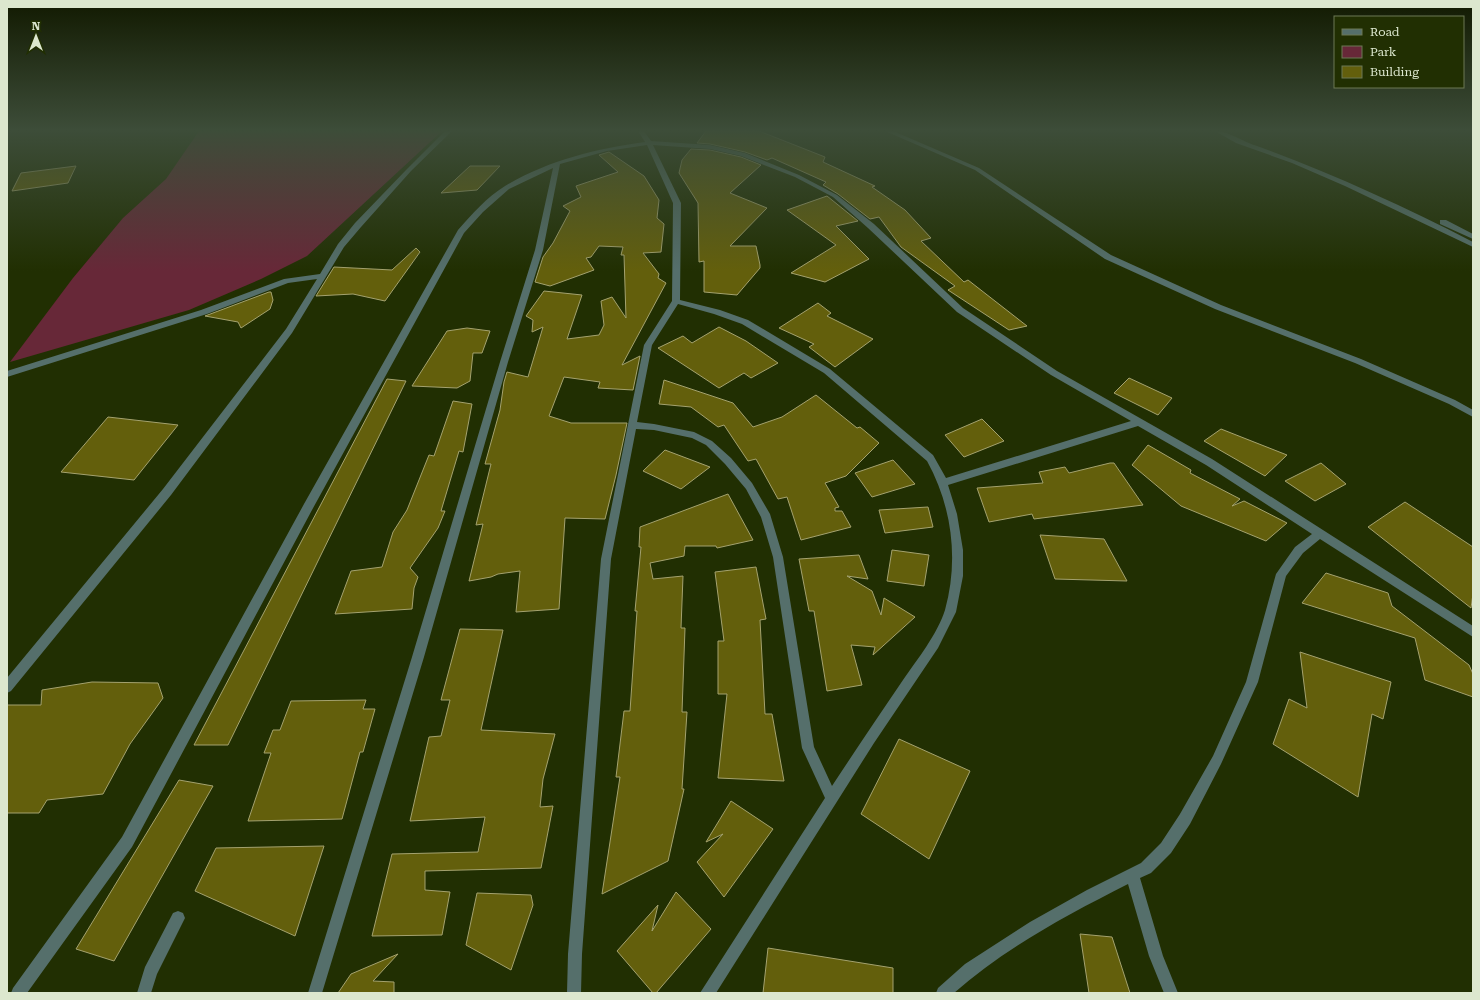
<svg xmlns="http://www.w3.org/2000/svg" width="1480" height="1000" viewBox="0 0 1480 1000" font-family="'Roboto Serif',serif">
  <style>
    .green { fill: #672838 }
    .building { fill: #635f0c; stroke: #a4a26f }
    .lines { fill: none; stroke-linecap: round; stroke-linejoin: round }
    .minor { fill: #556f6b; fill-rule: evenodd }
  </style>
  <rect width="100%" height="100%" fill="#212f02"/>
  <!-- green -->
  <path class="green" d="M199 131H442L307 256 261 279 189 310 10 362 73 278 123 218 166 179Z"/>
  <!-- building -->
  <path class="building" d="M706 131H759L825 157 823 162 875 186 872 187 905 210 931 238 921 241 964 282 968 280 1027 326 1009 330 948 290 955 286 901 247 879 217 870 219 838 194 823 185 826 182 772 158 767 160 745 152 710 144 697 143Z
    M691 149 710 150 741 157 761 165 730 193 767 208 730 246H756L760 265V268L737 295 704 292V261L699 262 698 203 679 173 682 160Z
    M609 152 644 176 659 200 657 218 664 224 661 252 643 253 659 274 658 278 666 283 622 365 640 356 633 390 598 388 600 382 564 377 549 416 571 423H627L616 475 605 519 565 518 559 609 516 612 520 571 498 574 491 577 469 581 483 524 476 525 491 464H485L500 410 504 382 507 372 528 377 543 327 532 332 533 320 526 316 544 291 582 295 567 339 599 335 604 325 601 301 612 297 626 318 624 255H621L623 247 599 246 591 257 586 258 594 270 550 286 535 282 543 257 553 243 570 211 563 206 581 197 576 186 618 172 599 155Z
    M76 166 68 183 12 191 21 173Z
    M470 166H500L477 190 441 193Z
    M827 196 858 221 836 226 869 259 825 282 791 273 836 245 787 210Z
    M416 248 420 252 385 301 353 294 316 296 334 267 392 270Z
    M269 292H271L273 300 270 309 241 328 238 322 205 316Z
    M818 303 831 313 827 316 873 339 835 367 809 347 814 344 779 328Z
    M719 327 746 341 778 363 751 378 744 373 719 388 658 348 683 336 692 343Z
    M467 328 490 331 482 353H473L470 381 457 388 412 386 447 331Z
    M1129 378 1172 398 1158 415 1114 393Z
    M387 379 406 381 228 745H194Z
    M664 380 733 403 753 427 782 417 816 395 857 428 860 427 879 443 846 476 825 483 839 507 835 508V511H842L851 527 801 540 787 497 778 499 756 459 748 461 724 425 718 427 691 407 659 404Z
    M453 401 472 404 463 452 459 451 441 511H445L438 528 410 568 418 577 414 588 412 609 335 614 351 571 382 567 393 532 407 510 429 455 434 456Z
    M108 417 178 425 134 480 61 472Z
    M982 419 1004 441 964 457 945 435Z
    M1221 429 1287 455 1265 476 1204 441Z
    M1148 445 1191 470 1190 473 1240 499 1232 506 1244 501 1287 523 1266 541 1181 506 1132 465Z
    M665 450 710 467 681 489 643 471Z
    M893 460 915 484 872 497 855 473Z
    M1110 463H1114L1143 505 1034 519 1032 514 989 522 977 488 1043 483 1039 472 1065 467 1069 473Z
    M1321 463 1346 484 1315 501 1285 481Z
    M728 494 753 540 717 548 716 546H685L684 556 650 563 653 579 683 576 681 628H685L682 712H687L682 789H684L668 861 602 894 620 777H616L624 711H630L637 611H635L641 547H639L640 527Z
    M1405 502 1473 547V594L1471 608 1368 527Z
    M928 507 933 527 885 533 879 510Z
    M1040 535 1104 539 1127 581 1055 579Z
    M892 550 929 555 924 586 887 581Z
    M859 555 868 579 847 576 872 591 881 615 884 598 915 617 873 655 875 647 851 645 862 685 827 691 814 611H809L799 559Z
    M756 567 766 619 760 620 765 714H772L784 781 718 778 727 694H718V641H724L715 572Z
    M1326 573 1388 593 1392 606 1469 665 1473 674V697L1425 680 1415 638 1302 603Z
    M460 629 503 630 481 730 555 734 543 779 540 807 553 806 541 868 425 871V890L450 892 442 935 372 936 392 854 478 852 485 817 410 821 429 737 441 736 450 700H441Z
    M1300 652 1391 682 1383 719 1372 714 1358 797 1273 744 1289 699 1307 708Z
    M92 682 158 683 163 698 130 744 103 794 47 800 39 813H7V705H41L42 690Z
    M366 700 363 709H375L363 752H360L342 819 248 821 271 753H264L273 730H280L291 701Z
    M899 739 970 771 929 859 861 814Z
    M179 780 213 786 114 961 76 949Z
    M731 801 773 829 724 897 697 862 723 834 706 842Z
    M324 846 295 936 195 891 216 848Z
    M676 892 711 929 656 993H653L617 951 658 905 652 931Z
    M477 893 531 895 533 905 511 970 466 945Z
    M1080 934 1112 937 1130 993H1089Z
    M768 948 893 968V993H763Z
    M398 954 373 981 394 982V993H338L351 974Z"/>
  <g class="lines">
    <!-- minor -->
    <path class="minor" d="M445 131H452L411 171 361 227 344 247 292 333 171 495 11 691 7 693V678L163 489 286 329 317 279 288 283 207 314 7 377V371L201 310 284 279 320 274 338 244 355 223 407 169Z
      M638 131H644L651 141 710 145 745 153 799 175 837 195 874 224 963 308 1057 371 1212 459 1473 626V637L1320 539 1303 553 1286 576 1258 682 1221 764 1190 824 1171 853 1151 873 1140 878 1163 956 1178 993H1164L1149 956 1128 884C1067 915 1005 948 954 993H936L938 988 965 964 1030 922 1087 890 1141 863 1161 843 1180 814 1213 756 1246 682 1276 574 1295 547 1312 534 1206 465 1138 426 948 485 957 514 963 550V576L956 612 938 648 874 743 716 993H700L825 798 802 748 773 557 761 517 746 489 725 464 706 445 692 438 654 430 636 429 611 559 582 954 581 993H567L568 954 601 559 644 345 672 301 673 203 647 145 607 151 560 164 543 250 508 362 424 657 322 993H308L412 657 500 362 535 250 553 168 509 189 483 212 464 233 312 510 132 847 27 993H11L13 988 122 837 304 504 458 230C472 214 487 197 505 186 549 160 595 149 645 142ZM653 145 710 149 741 156 795 177 833 197 868 228 957 312 1051 375 1131 421 946 478 933 455 830 369 748 320 720 310 680 300 681 203ZM678 304 714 314 742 324 824 373 927 461C952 506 959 560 945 610 938 633 917 660 903 680 879 715 855 751 832 786L814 747 783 557 770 514 752 483 731 458 712 441 694 432 654 424 637 422 652 345Z
      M885 131H893L979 168 1111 255 1221 305 1361 359 1455 400 1473 410V417L1449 404 1355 363 1215 309 1105 259 975 170Z
      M1215 131C1229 131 1243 142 1257 146 1331 173 1403 206 1473 242V247L1345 186 1292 163 1236 143Z
      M1440 220H1446L1473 234V239L1440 224Z
      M178 911 183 913 185 918 157 974 151 993H137L145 967 173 913Z"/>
  </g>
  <!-- sky -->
  <linearGradient id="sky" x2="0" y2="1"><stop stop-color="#121a01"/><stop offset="0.48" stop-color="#3d4d39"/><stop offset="1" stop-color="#3d4d39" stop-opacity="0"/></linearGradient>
  <rect width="1480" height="271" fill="url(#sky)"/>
  <!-- border -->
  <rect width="1480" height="1000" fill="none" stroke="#dce7ce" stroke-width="16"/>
  <!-- legend -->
  <rect x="1334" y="16" width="130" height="72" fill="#212f02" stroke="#6c7954"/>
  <rect x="1342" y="29" width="20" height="6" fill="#556f6b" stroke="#6c7954"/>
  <text x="1370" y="36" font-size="12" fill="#dce7ce">Road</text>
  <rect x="1342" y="46" width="20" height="12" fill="#672838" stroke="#6c7954"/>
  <text x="1370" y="56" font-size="12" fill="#dce7ce">Park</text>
  <rect x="1342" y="66" width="20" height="12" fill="#635f0c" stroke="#6c7954"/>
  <text x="1370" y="76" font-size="12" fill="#dce7ce">Building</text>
  <!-- north arrow -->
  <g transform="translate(36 36)" stroke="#212f02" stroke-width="3" paint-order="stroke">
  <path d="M0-3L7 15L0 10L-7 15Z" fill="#dce7ce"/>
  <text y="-6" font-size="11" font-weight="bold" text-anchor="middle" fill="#dce7ce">N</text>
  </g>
</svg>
